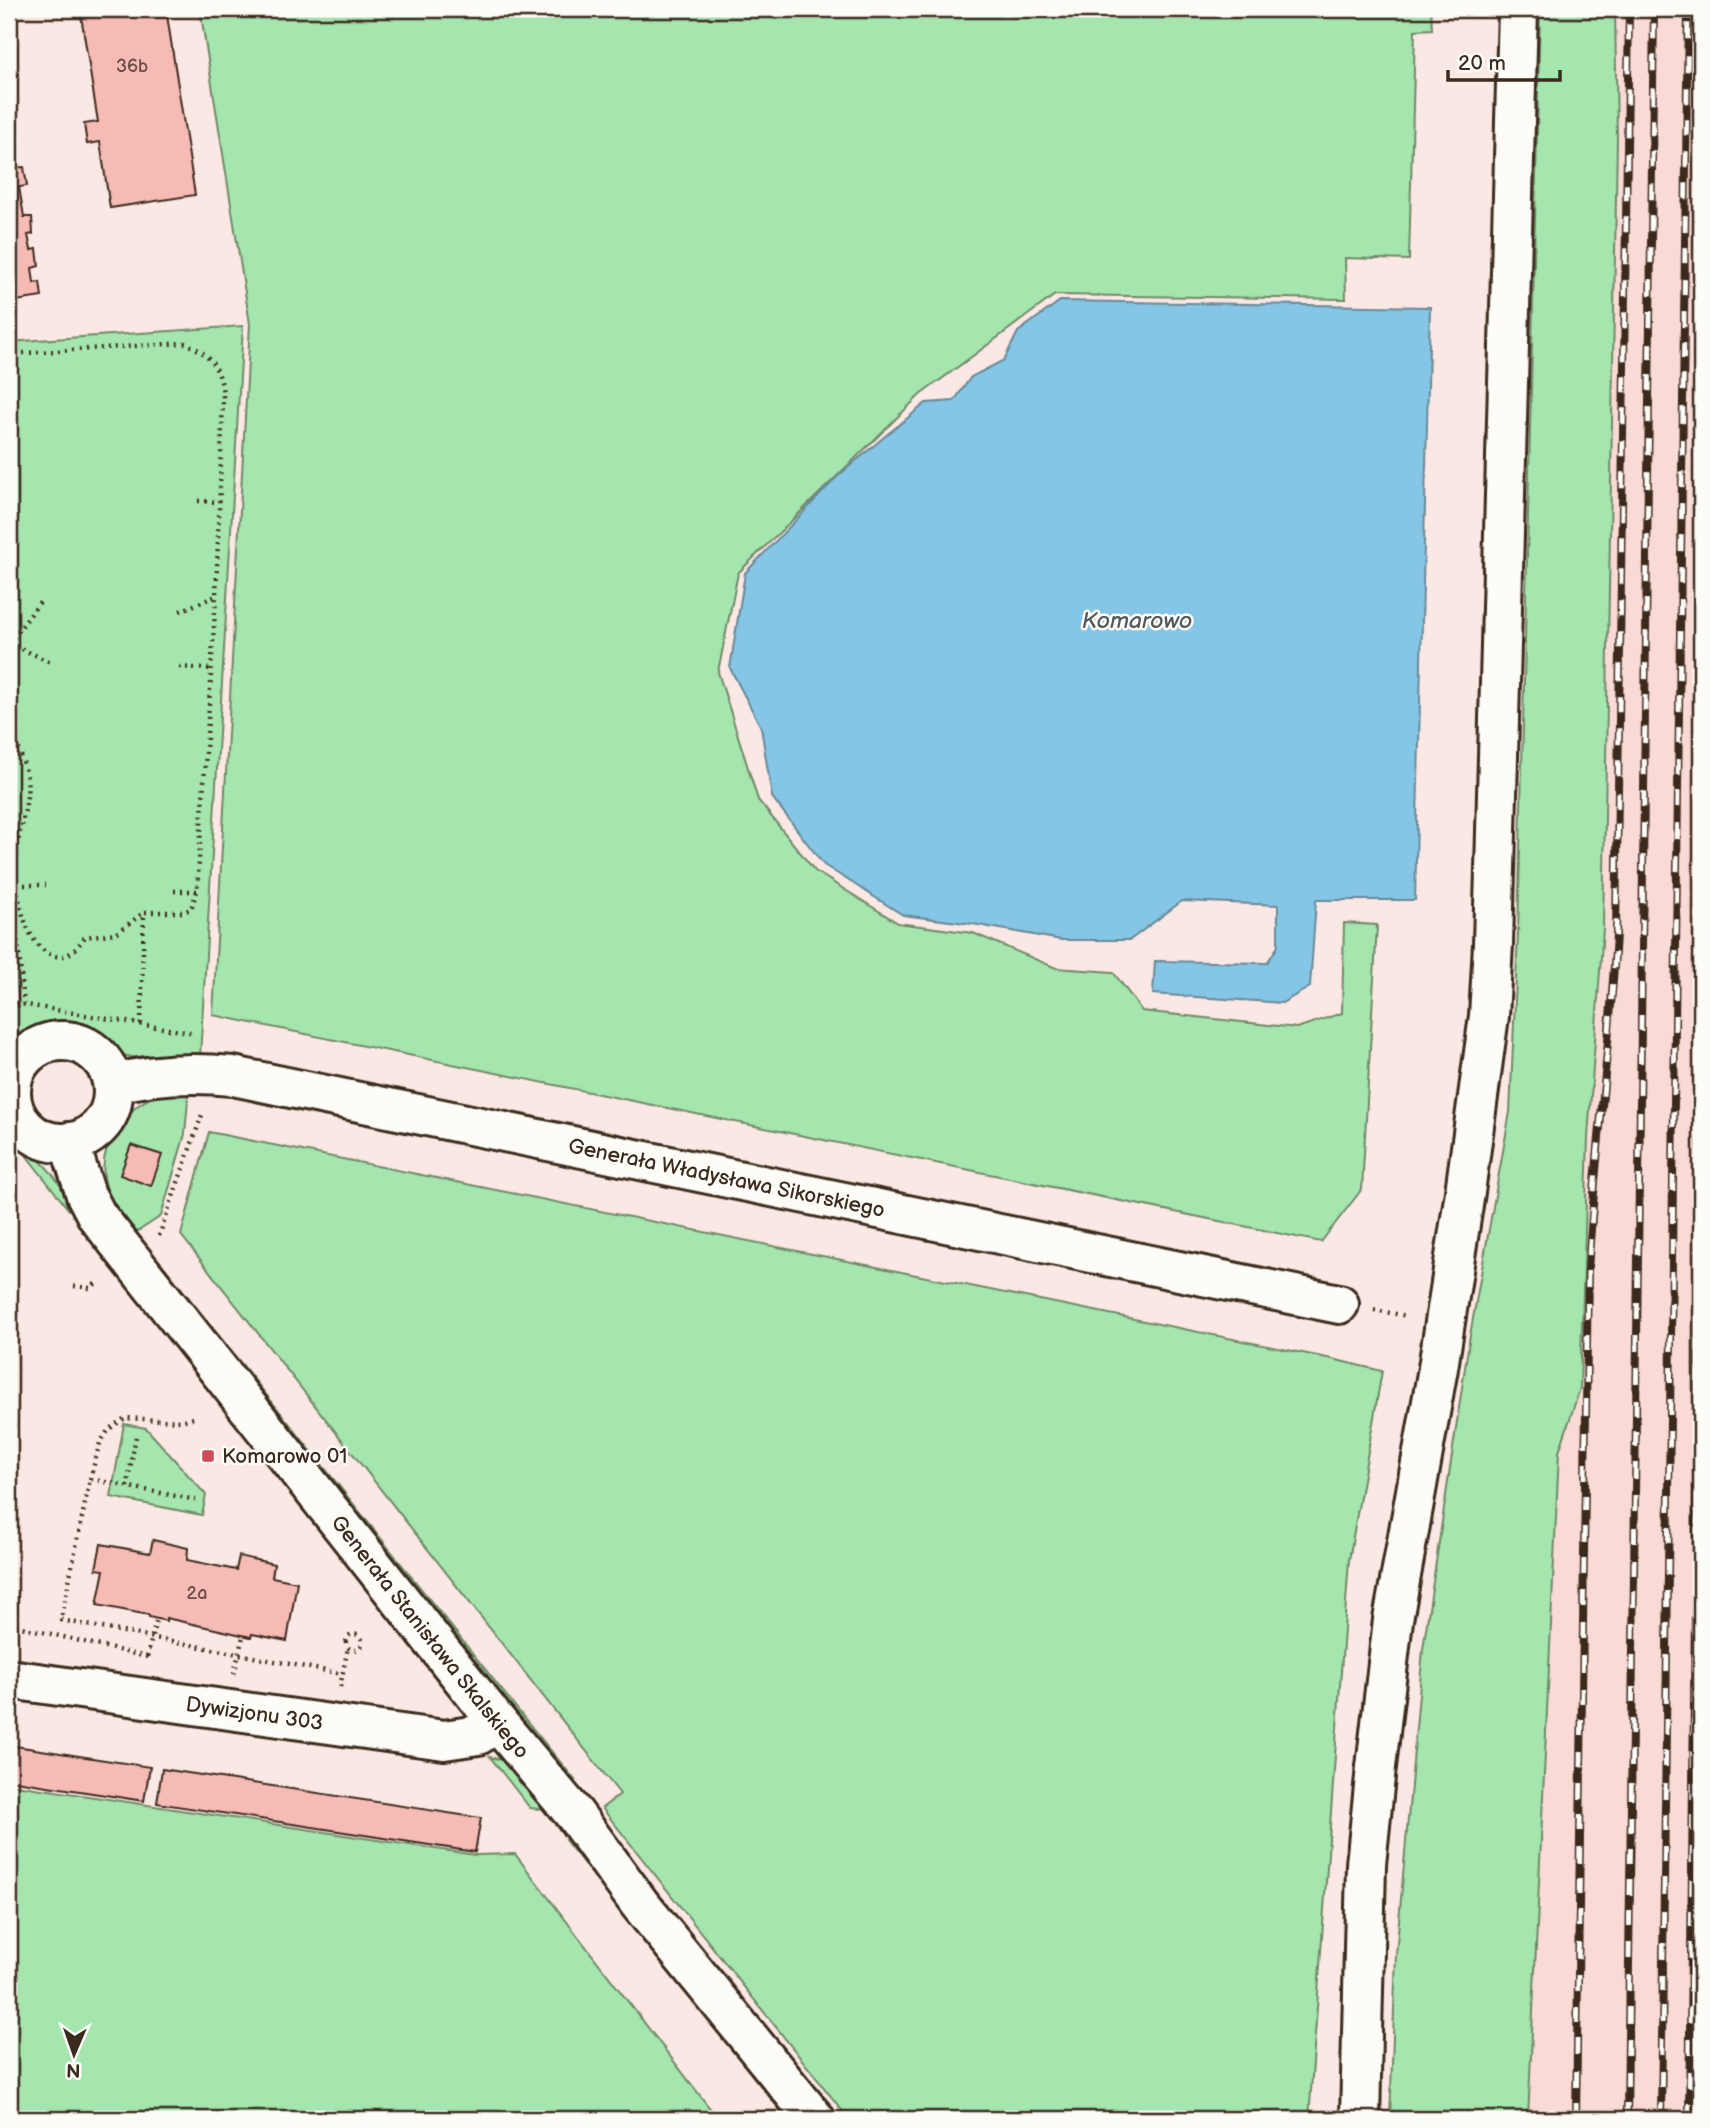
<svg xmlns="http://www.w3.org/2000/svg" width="1710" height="2128" viewBox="0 0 1710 2128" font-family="'Balsamiq Sans',sans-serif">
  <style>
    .built { fill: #fadad6 }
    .green { fill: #a5e6af; stroke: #708866; stroke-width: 2 }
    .water { fill: #85c6e6; stroke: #678896; stroke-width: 2 }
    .building { fill: #f7bbb6; stroke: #3b2a1e; stroke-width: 2 }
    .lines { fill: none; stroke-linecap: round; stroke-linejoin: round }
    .minor-casing { stroke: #3b2a1e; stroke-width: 44 }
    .path { stroke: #3b2a1e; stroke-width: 4.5; stroke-dasharray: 2 5; stroke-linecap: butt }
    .minor { stroke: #fdfcf7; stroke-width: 38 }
    .rail-casing { stroke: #3b2a1e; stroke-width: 8 }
    .rail { stroke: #fdfcf7; stroke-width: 5; stroke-dasharray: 16; stroke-linecap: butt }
    .poi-dot { fill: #d1495b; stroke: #fdfcf7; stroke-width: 2.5 }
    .labels { text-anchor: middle; stroke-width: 5; stroke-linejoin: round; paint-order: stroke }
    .number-label { font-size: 18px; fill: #6a4e44 }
    .street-label { font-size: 21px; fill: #3b2a1e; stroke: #fdfcf7 }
    .poi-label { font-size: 21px; fill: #3b2a1e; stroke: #fdfcf7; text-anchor: start }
    .water-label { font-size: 23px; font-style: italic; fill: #51595a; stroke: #fdfcf7 }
  </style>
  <rect width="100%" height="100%" fill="#fbe8e4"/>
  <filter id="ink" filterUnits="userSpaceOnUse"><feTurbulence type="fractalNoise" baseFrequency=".0143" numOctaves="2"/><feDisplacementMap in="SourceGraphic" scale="14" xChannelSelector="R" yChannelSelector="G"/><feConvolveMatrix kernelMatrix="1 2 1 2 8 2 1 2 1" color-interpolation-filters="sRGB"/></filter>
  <g filter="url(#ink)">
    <!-- built -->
    <path class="built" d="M1613 9H1701V2119H1521Z"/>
    <!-- green -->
    <path class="green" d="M200 9H1431L1432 29 1415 30 1409 260 1345 258 1346 299 1055 295 920 395 738 573 718 672 758 800 815 871 898 923 973 933 1056 968 1113 972 1142 1011 1297 1028 1342 1013 1344 923 1377 925 1362 1189 1321 1242 213 1015 250 324Z
      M1540 9H1615L1617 140 1603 929 1588 1137 1580 1388 1559 1452 1528 2119H1390L1396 1955 1423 1649 1469 1341 1510 1112 1518 934Z
      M243 326 200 1057C175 1055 147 1062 123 1055 103 1049 90 1032 68 1030 48 1028 28 1040 9 1030V1006L19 1007 9 898V342Z
      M189 1089 185 1134 161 1216 134 1234C121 1217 107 1199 104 1177 99 1144 127 1106 157 1095 167 1092 179 1091 189 1089Z
      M209 1132 1332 1359 1382 1371 1349 1560 1309 2119H849L602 1808 620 1794 181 1235Z
      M22 1145C50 1167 58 1180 75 1210H69L22 1150Z
      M162 1264 521 1714 575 1780 572 1782 553 1763 158 1267Z
      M124 1424 146 1428 206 1495 202 1515 111 1497Z
      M490 1757 506 1761 544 1806 539 1809 530 1808Z
      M9 1784 475 1855 515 1854 718 2119H9Z
      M568 1836 793 2119H787L565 1840Z"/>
    <!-- water -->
    <path class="water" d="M1060 301 1430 307 1415 900H1316L1310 987 1282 1003 1153 994 1155 961 1267 963 1278 946V905L1182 901 1130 940H1061L973 924 903 915 824 865 772 797 761 727 730 668 745 573 838 476 884 437 926 403 954 401 971 377 1004 360 1018 332Z"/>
    <!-- building -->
    <path class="building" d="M80 9H166L195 195 110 208 100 142 87 144 84 124 98 122Z
      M24 167 27 186 19 187 24 217H32L33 234 28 235 31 250 37 249 39 266 32 268 34 283 40 282 42 297 9 302V168Z
      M131 1145 162 1155 151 1186 120 1175Z
      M153 1540 188 1548 187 1560 236 1570 239 1556 274 1564 272 1577 297 1582 287 1641 252 1634 251 1637 166 1618V1621L149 1617V1615L97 1605 104 1570 96 1569 101 1544 150 1553Z
      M9 1745 150 1767 144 1801 9 1780Z
      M162 1769 481 1818 475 1852 157 1803Z"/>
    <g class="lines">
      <!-- minor casing -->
      <g class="minor-casing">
        <g id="minor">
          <circle cx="62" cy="1092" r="51"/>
          <path id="s1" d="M113 1084C153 1073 191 1072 233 1076L1339 1304"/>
          <path id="s2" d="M69 1142 86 1195 97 1216 497 1722 575 1815 639 1903 815 2119"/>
          <path id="s3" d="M9 1679 444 1740 478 1735 497 1722"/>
          <path d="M1360 2119 1366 1864 1376 1767 1393 1620 1438 1368 1465 1192 1489 1016 1493 944 1518 9"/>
        </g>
      </g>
      <!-- path -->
      <path class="path" d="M9 354 184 343C210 352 223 372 223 399L216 596 197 891 191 909 183 912H144L117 933 85 937C77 947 71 958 56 956 22 950 13 880 16 853 19 828 30 803 27 778 24 759 15 740 9 722
        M198 501 218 502
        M180 611 216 596
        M9 643 40 602
        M9 643 50 662
        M179 667 211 669
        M17 885H46
        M174 891H197
        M20 907 15 914 24 1004
        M9 1002 192 1033
        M141 1024 144 912
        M159 1236 203 1112
        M74 1286 90 1288 99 1281
        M1374 1310 1407 1316
        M90 1479 100 1443 109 1429 125 1418 180 1421 198 1417
        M127 1487 136 1436
        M196 1500 90 1479 61 1620 342 1674
        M9 1624 151 1658
        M346 1642a8 8 0 1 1 16 0a8 8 0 1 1-16 0Z
        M147 1657 156 1620
        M234 1674 243 1636
        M340 1687 348 1647"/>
      <!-- minor -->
      <use href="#minor" class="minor"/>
      <!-- rail casing -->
      <g class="rail-casing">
        <path id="rail" d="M1576 2119 1588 1271C1595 1158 1610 1046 1616 934L1629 9
          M1627 2119 1654 9
          M1661 2119 1688 9
          M1689 2119 1701 1117"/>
      </g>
      <!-- rail -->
      <use href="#rail" class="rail"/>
    </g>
  </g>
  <!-- markers -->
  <rect class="poi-dot" x="201" y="1449" width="14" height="14" rx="3.5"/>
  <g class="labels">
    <!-- number labels -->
    <g class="number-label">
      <text x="132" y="72">36b</text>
      <text x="197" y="1599">2a</text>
    </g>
    <!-- street labels -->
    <g class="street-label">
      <text dy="7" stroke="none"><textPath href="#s1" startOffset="625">Generała Władysława Sikorskiego</textPath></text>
      <text dy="7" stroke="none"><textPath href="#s2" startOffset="616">Generała Stanisława Skalskiego</textPath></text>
      <text dy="7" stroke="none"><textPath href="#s3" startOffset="248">Dywizjonu 303</textPath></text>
    </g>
    <!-- poi labels -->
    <g class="poi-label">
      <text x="222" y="1463">Komarowo 01</text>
    </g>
    <!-- water labels -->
    <g class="water-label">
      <text x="1137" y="628">Komarowo</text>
    </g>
  </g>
  <!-- margin -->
  <rect width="1710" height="2128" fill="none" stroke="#fdfcf7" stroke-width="35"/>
  <rect x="18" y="18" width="1675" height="2093" fill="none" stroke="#3b2a1e" stroke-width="2.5" filter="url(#ink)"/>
  <!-- north arrow -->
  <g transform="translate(74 2054) rotate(182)" stroke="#fdfcf7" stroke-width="5" paint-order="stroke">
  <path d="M0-5L12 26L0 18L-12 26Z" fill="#3b2a1e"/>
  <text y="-10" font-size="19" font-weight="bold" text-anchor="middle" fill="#3b2a1e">N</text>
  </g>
  <!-- scale -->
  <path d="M1448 70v10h112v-10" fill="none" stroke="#3b2a1e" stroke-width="3.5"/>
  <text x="1458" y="70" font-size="21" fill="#3b2a1e" stroke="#fdfcf7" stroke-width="5" paint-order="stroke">20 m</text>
</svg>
